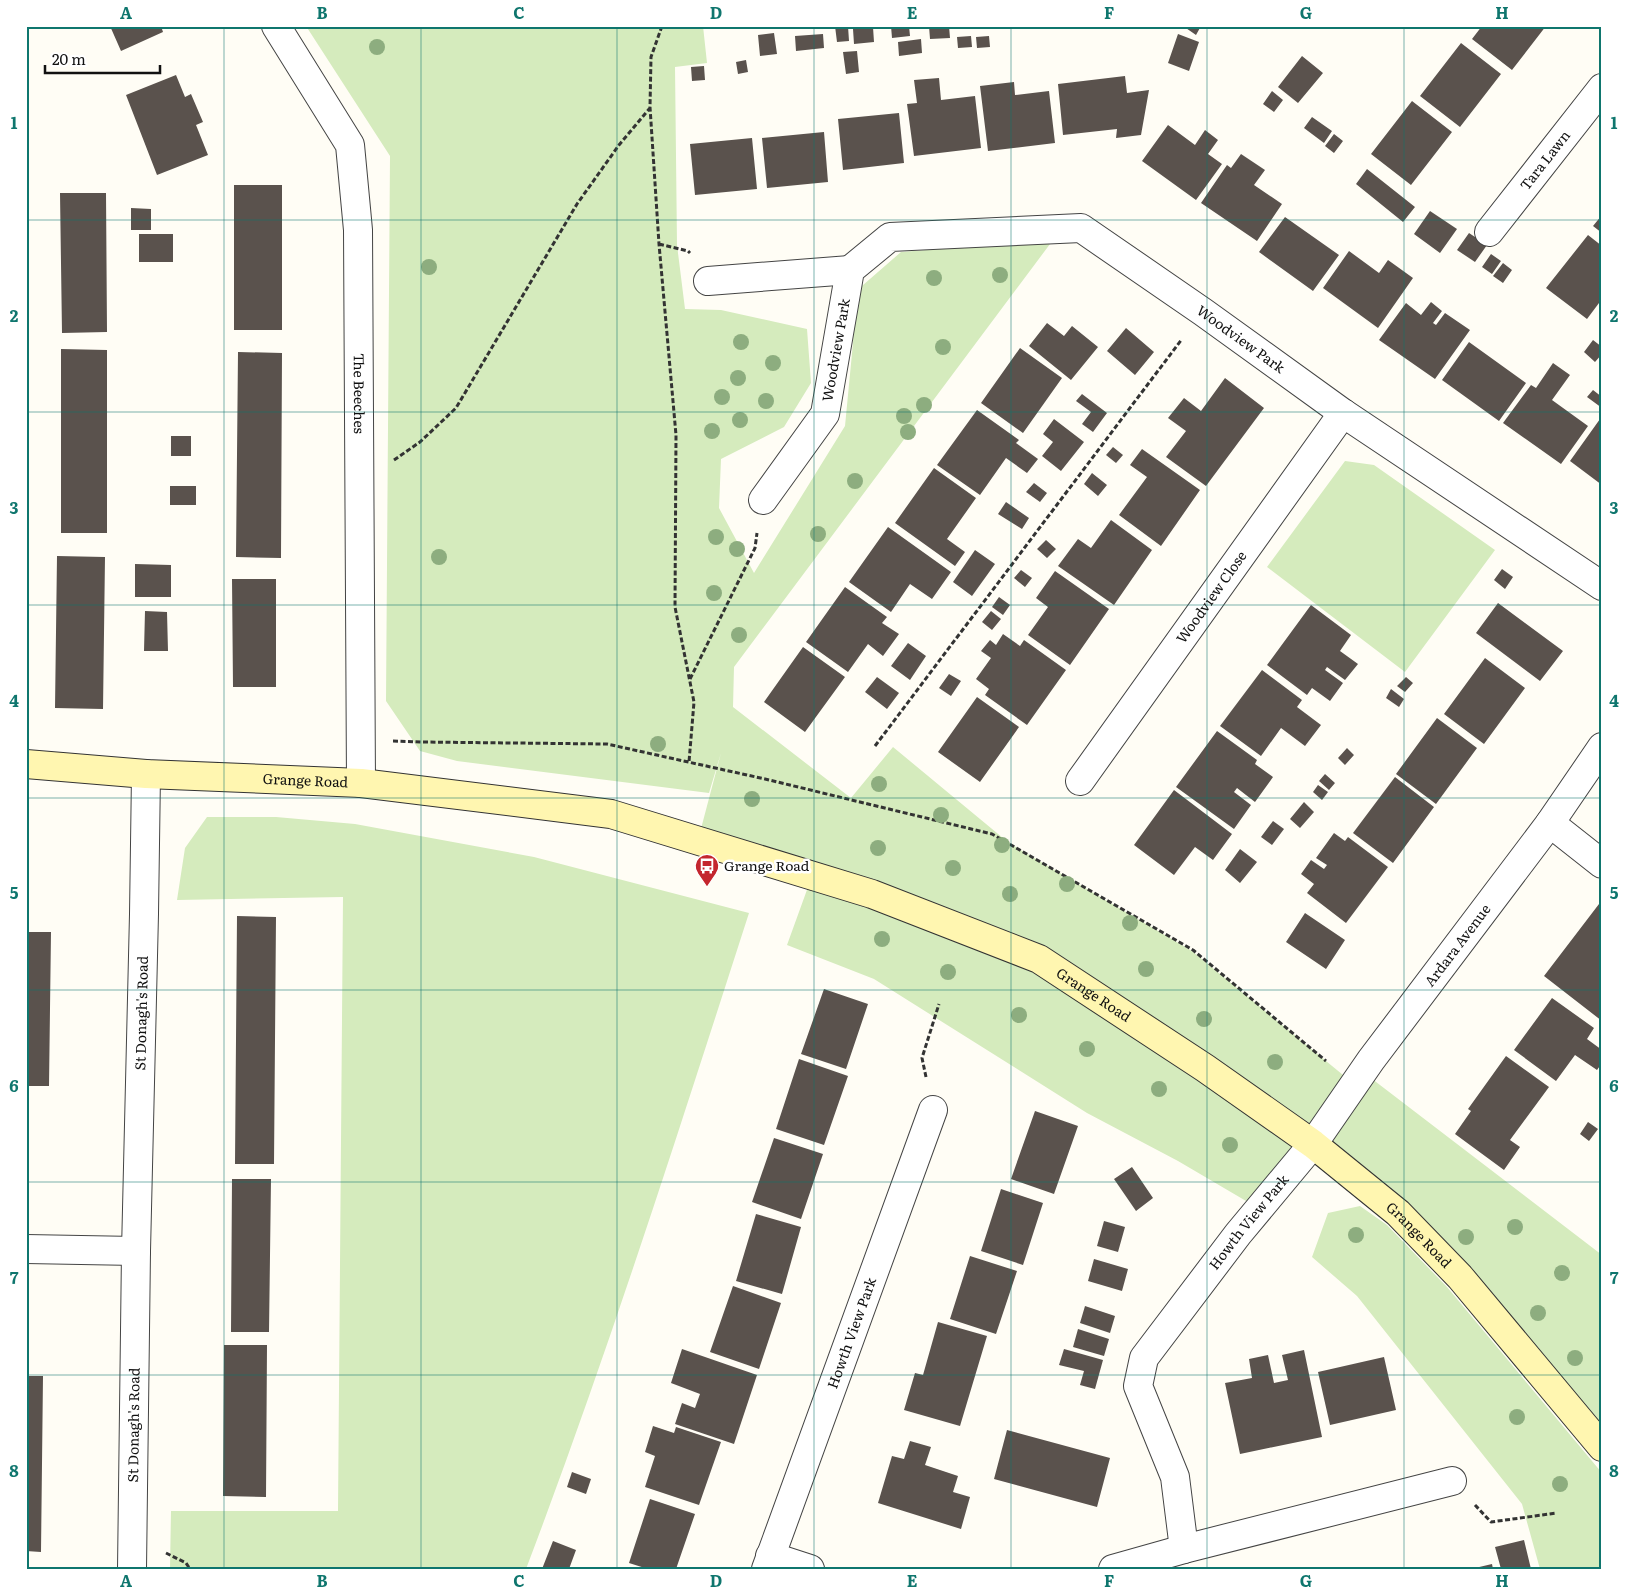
<svg xmlns="http://www.w3.org/2000/svg" width="1628" height="1595" viewBox="0 0 1628 1595" font-family="Literata,serif">
  <style>
    .green { fill: #d5ebbd }
    .building { fill: #5a524d }
    .lines { fill: none; stroke-linecap: round; stroke-linejoin: round }
    .street-casing { stroke: #444; stroke-width: 30 }
    .secondary-casing { stroke: #333; stroke-width: 30 }
    .path { stroke: #333; stroke-width: 3; stroke-dasharray: 5 2.5; stroke-linecap: butt }
    .street { stroke: #fff; stroke-width: 28 }
    .secondary { stroke: #fff6b0; stroke-width: 28 }
    .tree { fill: #8dad7f }
    .grid { fill: none; stroke: #0f766e; stroke-width: 1; stroke-opacity: 0.55 }
    .labels { text-anchor: middle; stroke-width: 5; stroke-linejoin: round; paint-order: stroke }
    .street-label { font-size: 14px; fill: #111; stroke: #fff }
    .poi-label { font-size: 14px; fill: #111; stroke: #fff; text-anchor: start }
    .neatline { fill: none; stroke: #0f766e; stroke-width: 2 }
    .grid-label { font-size: 16px; text-anchor: middle; font-weight: bold; fill: #0f766e }
  </style>
  <rect width="100%" height="100%" fill="#fffdf5"/>
  <!-- green -->
  <path class="green" d="M306 26H703L707 63 675 67 677 245 685 309 721 310 807 329 811 383 784 427 721 459 719 508 754 573 845 426 853 343 855 292 901 252 1053 240 734 667 733 707 851 798 893 747 1009 843 1192 951 1354 1084 1313 1143 1240 1093 1311 1145 1258 1208 1178 1161 1087 1113 874 979 787 945 812 876 872 895 1039 959 1130 1019 1039 958 872 894 698 840 721 753 709 793 457 761 420 751 386 701 390 156Z
    M1345 461 1374 465 1495 550 1405 672 1267 567Z
    M207 817H276L355 824 534 857 749 913C678 1133 608 1353 526 1569H170L171 1511H338L343 897 177 900 185 848Z
    M1363 1072 1602 1255V1446L1460 1277 1313 1144Z
    M1360 1206 1387 1225 1447 1287 1602 1473V1569H1540L1522 1504 1357 1296 1312 1257 1328 1213Z"/>
  <!-- building -->
  <path class="building" d="M110 26H161L163 32 121 51Z
    M835 26H848L849 41 837 42Z
    M891 26H909L910 36 892 38Z
    M929 26H949L950 38 930 39Z
    M1183 26H1201L1196 35Z
    M1482 26H1546L1512 70 1472 39Z
    M873 27 874 42 854 44 853 29Z
    M774 33 777 54 760 56 758 35Z
    M823 34 824 48 796 51 795 36Z
    M1178 34 1199 42 1189 71 1168 63Z
    M971 36 972 47 958 48 957 37Z
    M989 36 990 47 977 48 976 37Z
    M921 39 922 53 899 56 898 42Z
    M1461 43 1501 74 1460 127 1420 96Z
    M857 51 859 72 846 74 843 52Z
    M1302 56 1323 73 1298 103 1278 87Z
    M746 60 748 72 738 74 736 62Z
    M704 66 705 80 692 81 691 67Z
    M176 75 185 97 191 94 203 122 196 125 208 155 157 175 126 95Z
    M1125 76 1127 93 1149 90 1141 135 1116 138 1117 129 1063 135 1058 84Z
    M939 78 941 100 975 96 981 148 914 156 907 104 917 103 914 80Z
    M1014 82 1015 95 1049 91 1055 143 988 151 980 86Z
    M1272 91 1283 100 1274 112 1263 104Z
    M1412 101 1452 132 1411 185 1371 154Z
    M899 113 904 163 843 170 838 119Z
    M1312 117 1332 131 1324 143 1304 128Z
    M1168 125 1195 145 1205 130 1218 140 1208 154 1222 164 1196 200 1142 161Z
    M824 132 828 182 767 188 762 138Z
    M1334 134 1343 141 1334 153 1325 146Z
    M752 138 757 189 695 195 690 144Z
    M1241 154 1265 170 1254 185 1282 204 1257 241 1201 203 1227 165 1231 168Z
    M1367 169 1415 207 1403 222 1356 184Z
    M234 185H282V330H234Z
    M60 193H106L107 332 62 333Z
    M131 208 151 209V230H131Z
    M1430 211 1457 229 1440 253 1414 234Z
    M1602 215V233L1593 226Z
    M1285 217 1339 255 1313 291 1259 252Z
    M1469 233 1487 245 1475 262 1457 250Z
    M139 234H173V262H139Z
    M1588 235 1602 246V299L1587 319 1546 288Z
    M1349 251 1379 273 1388 260 1413 278 1378 328 1323 288Z
    M1491 254 1501 261 1492 274 1482 267Z
    M1503 263 1512 270 1503 283 1493 276Z
    M1431 302 1442 311 1433 323 1436 325 1445 313 1470 330 1435 379 1379 340 1406 303 1421 315Z
    M1047 323 1064 336 1072 326 1098 347 1071 380 1029 346Z
    M1126 328 1154 352 1135 375 1107 351Z
    M1593 340 1602 347V354L1595 362 1584 352Z
    M1469 342 1526 383 1499 421 1442 380Z
    M1020 348 1062 378 1023 433 981 403Z
    M61 349 107 350V533H61Z
    M238 352 282 353 281 558 236 557Z
    M1553 363 1570 375 1552 400 1588 426 1561 464 1503 423 1531 385 1536 388Z
    M1225 378 1264 408 1206 486 1166 457 1186 431 1168 418 1184 398 1201 411Z
    M1593 390 1602 397V408L1587 397Z
    M1082 394 1107 413 1093 432 1082 424 1091 412 1076 401Z
    M977 410 1019 440 1016 443 1038 459 1027 473 1006 458 980 495 937 465Z
    M1054 419 1084 442 1061 471 1042 456 1053 442 1043 434Z
    M1600 419 1602 420V485L1570 461Z
    M171 436H191V456H171Z
    M1113 447 1123 455 1116 463 1106 455Z
    M1142 449 1200 490 1161 546 1119 515 1147 477 1130 465Z
    M934 468 976 498 947 539 965 552 955 566 895 523Z
    M1092 473 1107 485 1098 496 1084 484Z
    M1034 483 1047 493 1040 502 1026 492Z
    M170 486H196V505H170Z
    M1006 502 1029 518 1022 529 998 514Z
    M1111 520 1152 550 1114 605 1058 566 1078 539 1091 548Z
    M888 527 951 572 932 599 910 584 891 612 849 582Z
    M1046 540 1056 549 1047 558 1037 549Z
    M975 550 995 564 972 596 953 582Z
    M57 556 105 557 103 709 55 708Z
    M135 564 171 565V597H135Z
    M1502 569 1513 577 1505 589 1494 580Z
    M1021 570 1032 578 1025 587 1014 578Z
    M1055 571 1109 609 1070 665 1028 635 1048 607 1036 598Z
    M232 579H276V687H233Z
    M845 587 887 617 882 623 899 634 883 656 868 644 848 672 806 642Z
    M999 597 1010 605 1003 615 992 607Z
    M1498 603 1563 651 1540 681 1476 633Z
    M1311 605 1351 635 1340 651 1358 664 1345 680 1327 667 1325 670 1343 683 1330 701 1312 688 1307 695 1267 665Z
    M145 611 167 612 168 651H144Z
    M991 611 1001 619 992 630 982 622Z
    M1003 634 1020 646 1024 640 1066 670 1027 725 985 695 989 689 976 679 991 658 981 651 990 640 996 645Z
    M908 643 926 656 910 680 891 666Z
    M803 647 845 677 805 732 764 702Z
    M1485 658 1525 688 1484 744 1444 714Z
    M1262 670 1302 700 1297 707 1321 725 1305 746 1281 728 1261 756 1220 726Z
    M949 674 961 681 951 696 939 688Z
    M877 677 899 693 887 709 865 692Z
    M1406 677 1413 683 1405 692 1397 686Z
    M1391 689 1404 699 1399 707 1386 698Z
    M977 697 1019 727 980 782 938 752Z
    M1437 718 1477 748 1436 804 1396 774Z
    M1217 731 1257 760 1255 764 1273 777 1255 802 1237 788 1234 792 1251 805 1234 829 1176 787Z
    M1347 748 1354 755 1345 765 1338 758Z
    M1325 774 1335 783 1329 790 1319 781Z
    M1395 777 1434 807 1393 863 1353 833Z
    M1318 785 1328 792 1322 800 1313 792Z
    M1174 790 1232 834 1213 860 1195 847 1174 875 1134 845Z
    M1304 802 1314 812 1300 828 1290 819Z
    M1273 821 1284 829 1272 845 1261 837Z
    M1334 833 1345 841 1348 837 1388 867 1346 923 1307 893 1314 884 1301 874 1311 860 1324 869 1327 865 1316 858Z
    M1240 849 1257 862 1240 883 1225 870Z
    M1599 904 1602 906V1021L1544 976Z
    M1305 913 1345 940 1326 969 1286 942Z
    M237 916 276 917 274 1164H235Z
    M26 932H51L49 1086H26Z
    M824 989 868 1004 846 1069 801 1054Z
    M1552 998 1594 1028 1587 1039 1602 1050V1063L1597 1070 1575 1055 1556 1081 1514 1050Z
    M1506 1056 1549 1087 1510 1140 1520 1147 1504 1170 1455 1134 1471 1111 1468 1109Z
    M799 1059 848 1076 824 1145 776 1129Z
    M1035 1111 1078 1126 1054 1194 1011 1179Z
    M1588 1122 1598 1129 1589 1141 1580 1134Z
    M774 1138 823 1154 801 1219 752 1202Z
    M1132 1167 1153 1198 1136 1211 1114 1179Z
    M232 1179H271L269 1332H231Z
    M1001 1189 1043 1203 1023 1265 981 1251Z
    M756 1214 801 1227 782 1294 736 1281Z
    M1104 1221 1125 1227 1118 1252 1097 1246Z
    M970 1256 1017 1271 996 1334 950 1319Z
    M1094 1259 1128 1269 1122 1291 1088 1281Z
    M733 1286 781 1303 759 1369 710 1352Z
    M1085 1306 1115 1316 1110 1333 1080 1323Z
    M938 1322 987 1336 960 1426 904 1410 915 1373 923 1375Z
    M1078 1329 1109 1339 1104 1356 1073 1347Z
    M224 1345H267L266 1497 223 1496Z
    M682 1349 757 1375 734 1444 675 1424 682 1403 695 1408 700 1394 671 1383Z
    M1064 1349 1103 1360 1095 1389 1080 1385 1084 1371 1059 1365Z
    M1304 1350 1322 1437 1240 1454 1225 1383 1252 1378 1249 1359 1268 1355 1274 1383 1288 1380 1282 1355Z
    M1384 1357 1396 1410 1330 1425 1318 1372Z
    M26 1376H43L41 1552 26 1551Z
    M653 1426 674 1433 676 1427 721 1442 699 1505 645 1487 655 1456 645 1452Z
    M1007 1430 1110 1458 1097 1507 994 1479Z
    M910 1441 931 1447 925 1465 958 1476 953 1492 970 1497 961 1529 878 1503 892 1456 904 1459Z
    M572 1472 591 1479 586 1494 567 1487Z
    M650 1499 695 1514 676 1569H648L629 1563Z
    M1524 1540 1531 1569H1501L1495 1547Z
    M553 1541 576 1550 569 1569H542Z
    M1492 1564 1493 1569H1475V1568Z"/>
  <g class="lines">
    <!-- street casing -->
    <g class="street-casing">
      <g id="street">
        <path id="s1" d="M276 26 350 145 358 230 361 783"/>
        <path id="s2" d="M1489 232 1602 88"/>
        <path d="M708 281 850 270"/>
        <path id="s3" d="M763 500 825 414 850 270 890 237 1081 228 1203 312 1343 413 1602 586"/>
        <path id="s4" d="M1080 781 1343 413"/>
        <path d="M1550 823 1602 864"/>
        <path d="M26 1249 136 1251"/>
        <path id="s5" d="M1184 1549 1175 1477 1138 1386 1144 1358 1238 1234 1313 1144 1371 1060 1550 823 1602 747"/>
        <path d="M770 1556 810 1569"/>
        <path id="s6" d="M132 1569 136 1251 144 914 146 774"/>
        <path id="s7" d="M766 1569 933 1110"/>
        <path d="M1113 1569 1184 1549 1452 1481"/>
      </g>
    </g>
    <!-- secondary casing -->
    <g class="secondary-casing">
      <g id="secondary">
        <path id="s8" d="M26 764 146 774 361 783 611 814 872 894 1039 959 1205 1068 1313 1144 1398 1213 1460 1277 1602 1447"/>
      </g>
    </g>
    <!-- path -->
    <path class="path" d="M662 26 651 57 650 107 659 244 676 435 675 607 694 702 689 762
      M659 244 688 251 690 253
      M394 460 420 442 456 408 577 204 619 145 650 108
      M690 679 755 548 757 533
      M393 741 421 742 607 744 765 779 992 834 1193 950 1326 1061
      M875 746 1182 339
      M926 1077 922 1058 939 1004
      M1475 1505 1491 1522 1557 1513
      M166 1553 186 1563 190 1569"/>
    <!-- street -->
    <use href="#street" class="street"/>
    <!-- secondary -->
    <use href="#secondary" class="secondary"/>
  </g>
  <!-- trees -->
  <g class="tree">
    <circle cx="377" cy="47" r="8"/>
    <circle cx="429" cy="267" r="8"/>
    <circle cx="1000" cy="275" r="8"/>
    <circle cx="934" cy="278" r="8"/>
    <circle cx="741" cy="342" r="8"/>
    <circle cx="943" cy="347" r="8"/>
    <circle cx="773" cy="363" r="8"/>
    <circle cx="738" cy="378" r="8"/>
    <circle cx="722" cy="397" r="8"/>
    <circle cx="766" cy="401" r="8"/>
    <circle cx="924" cy="405" r="8"/>
    <circle cx="904" cy="416" r="8"/>
    <circle cx="740" cy="420" r="8"/>
    <circle cx="712" cy="431" r="8"/>
    <circle cx="908" cy="432" r="8"/>
    <circle cx="855" cy="481" r="8"/>
    <circle cx="818" cy="534" r="8"/>
    <circle cx="716" cy="537" r="8"/>
    <circle cx="737" cy="549" r="8"/>
    <circle cx="439" cy="557" r="8"/>
    <circle cx="714" cy="593" r="8"/>
    <circle cx="739" cy="635" r="8"/>
    <circle cx="658" cy="744" r="8"/>
    <circle cx="879" cy="784" r="8"/>
    <circle cx="752" cy="799" r="8"/>
    <circle cx="941" cy="815" r="8"/>
    <circle cx="1002" cy="845" r="8"/>
    <circle cx="878" cy="848" r="8"/>
    <circle cx="953" cy="868" r="8"/>
    <circle cx="1067" cy="884" r="8"/>
    <circle cx="1010" cy="894" r="8"/>
    <circle cx="1130" cy="923" r="8"/>
    <circle cx="882" cy="939" r="8"/>
    <circle cx="1146" cy="969" r="8"/>
    <circle cx="948" cy="972" r="8"/>
    <circle cx="1019" cy="1015" r="8"/>
    <circle cx="1204" cy="1019" r="8"/>
    <circle cx="1087" cy="1049" r="8"/>
    <circle cx="1275" cy="1062" r="8"/>
    <circle cx="1159" cy="1089" r="8"/>
    <circle cx="1230" cy="1145" r="8"/>
    <circle cx="1515" cy="1227" r="8"/>
    <circle cx="1356" cy="1235" r="8"/>
    <circle cx="1466" cy="1237" r="8"/>
    <circle cx="1562" cy="1273" r="8"/>
    <circle cx="1538" cy="1313" r="8"/>
    <circle cx="1575" cy="1358" r="8"/>
    <circle cx="1517" cy="1417" r="8"/>
    <circle cx="1560" cy="1484" r="8"/>
  </g>
  <!-- grid -->
  <path class="grid" d="M224 26V1569M421 26V1569M617 26V1569M814 26V1569M1011 26V1569M1207 26V1569M1404 26V1569M26 220H1602M26 412H1602M26 605H1602M26 798H1602M26 990H1602M26 1182H1602M26 1375H1602"/>
  <!-- icons -->
  <defs>
    <g id="bus-pin" transform="scale(1.25)"><path d="M0 17L-7.5 6A9.5 9.5 0 1 1 7.5 6Z" fill="#c4262e" stroke="#fff"/><path d="M-5-6H5V4H4V6H2V4H-2V6H-4V4H-5ZM-3.5-4V0h7V-4ZM-3.5 1.2v1.5H-2V1.2ZM2 1.2v1.5H3.5V1.2Z" fill="#fff"/></g>
  </defs>
  <g fill-rule="evenodd">
    <use href="#bus-pin" x="707" y="866"/>
  </g>
  <g class="labels">
    <!-- street labels -->
    <g class="street-label">
      <text dy="5" stroke="none"><textPath href="#s2" startOffset="91">Tara Lawn</textPath></text>
      <text dy="5" stroke="none"><textPath href="#s3" startOffset="690">Woodview Park</textPath></text>
      <text dy="5" stroke="none"><textPath href="#s3" startOffset="171">Woodview Park</textPath></text>
      <text dy="5" stroke="none"><textPath href="#s1" startOffset="389">The Beeches</textPath></text>
      <text dy="5" stroke="none"><textPath href="#s4" startOffset="226">Woodview Close</textPath></text>
      <text dy="5" stroke="none"><textPath href="#s8" startOffset="280">Grange Road</textPath></text>
      <text dy="5" stroke="none"><textPath href="#s5" startOffset="718">Ardara Avenue</textPath></text>
      <text dy="5" stroke="none"><textPath href="#s8" startOffset="1105">Grange Road</textPath></text>
      <text dy="5" stroke="none"><textPath href="#s6" startOffset="556">St Donagh's Road</textPath></text>
      <text dy="5" stroke="none"><textPath href="#s5" startOffset="371">Howth View Park</textPath></text>
      <text dy="5" stroke="none"><textPath href="#s8" startOffset="1510">Grange Road</textPath></text>
      <text dy="5" stroke="none"><textPath href="#s7" startOffset="251">Howth View Park</textPath></text>
      <text dy="5" stroke="none"><textPath href="#s6" startOffset="144">St Donagh's Road</textPath></text>
    </g>
    <!-- poi labels -->
    <g class="poi-label">
      <text x="724" y="871">Grange Road</text>
    </g>
  </g>
  <!-- border -->
  <rect width="1628" height="1595" fill="none" stroke="#ffffff" stroke-width="55"/>
  <!-- scale -->
  <path d="M45 65v8h115v-8" fill="none" stroke="#111111" stroke-width="2.5"/>
  <text x="52" y="65" font-size="15" fill="#111111" stroke="#ffffff" stroke-width="4" paint-order="stroke">20 m</text>
  <rect x="28" y="28" width="1572" height="1540" class="neatline"/>
  <g class="grid-label">
    <text x="126" y="19">A</text>
    <text x="322" y="19">B</text>
    <text x="519" y="19">C</text>
    <text x="716" y="19">D</text>
    <text x="912" y="19">E</text>
    <text x="1109" y="19">F</text>
    <text x="1306" y="19">G</text>
    <text x="1502" y="19">H</text>
    <text x="14" y="129">1</text>
    <text x="1614" y="129">1</text>
    <text x="14" y="322">2</text>
    <text x="1614" y="322">2</text>
    <text x="14" y="514">3</text>
    <text x="1614" y="514">3</text>
    <text x="14" y="707">4</text>
    <text x="1614" y="707">4</text>
    <text x="14" y="899">5</text>
    <text x="1614" y="899">5</text>
    <text x="14" y="1092">6</text>
    <text x="1614" y="1092">6</text>
    <text x="14" y="1284">7</text>
    <text x="1614" y="1284">7</text>
    <text x="14" y="1477">8</text>
    <text x="1614" y="1477">8</text>
    <text x="126" y="1587">A</text>
    <text x="322" y="1587">B</text>
    <text x="519" y="1587">C</text>
    <text x="716" y="1587">D</text>
    <text x="912" y="1587">E</text>
    <text x="1109" y="1587">F</text>
    <text x="1306" y="1587">G</text>
    <text x="1502" y="1587">H</text>
  </g>
</svg>
